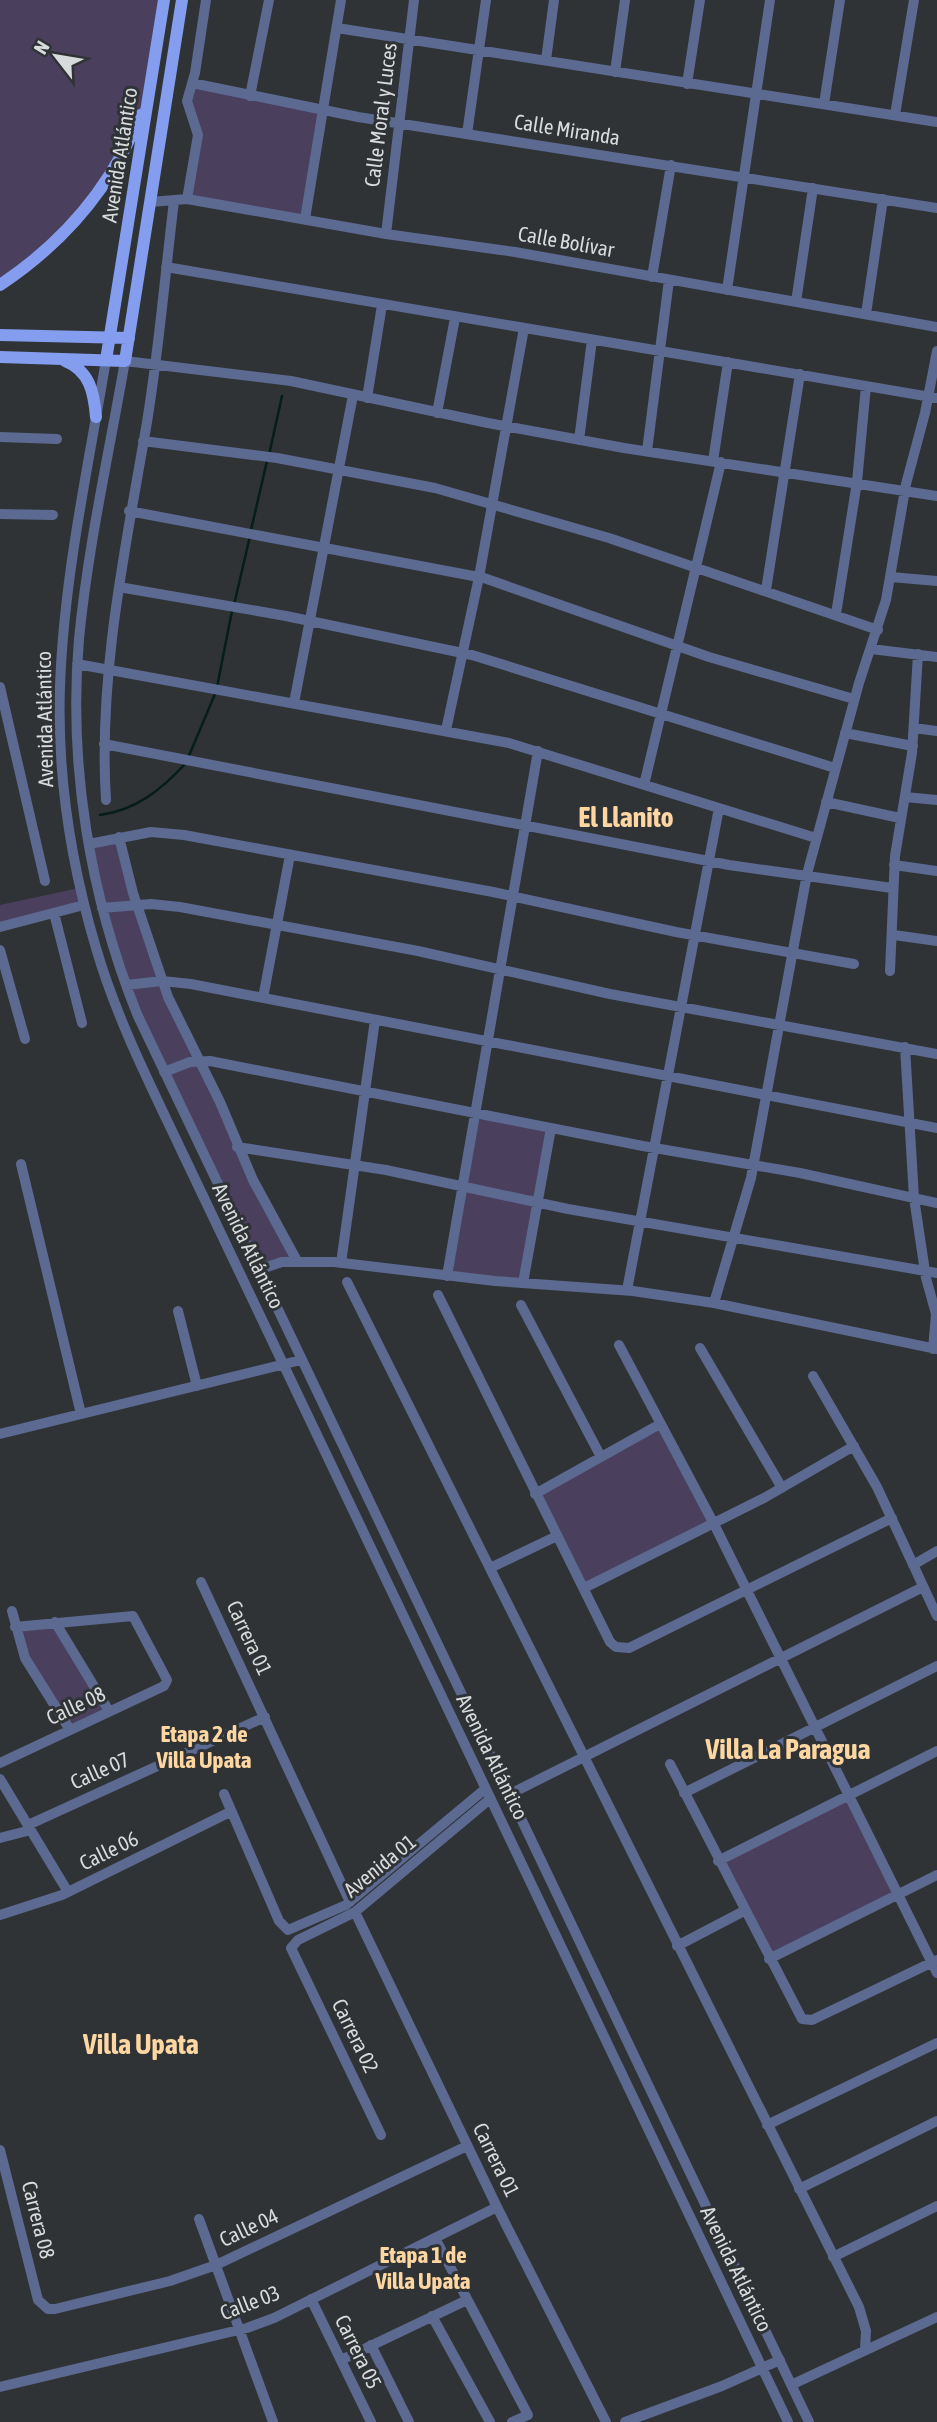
<svg xmlns="http://www.w3.org/2000/svg" width="937" height="2422" viewBox="0 0 937 2422" font-family="'Asap Condensed',sans-serif">
  <style>
    .green { fill: #4b3f5e }
    .lines { fill: none; stroke-linecap: round; stroke-linejoin: round }
    .stream { stroke: #051e17; stroke-width: 2.5 }
    .minor { stroke: #5c6991; stroke-width: 10 }
    .major { stroke: #849def; stroke-width: 12 }
    .labels { text-anchor: middle; stroke-width: 6; stroke-linejoin: round; paint-order: stroke }
    .street-label { font-size: 21px; fill: #d8dbdc; stroke: #2f3336 }
    .neighbourhood-label { font-size: 23px; font-weight: bold; fill: #fdd6a2; stroke: #2f3336 }
    .district-label { font-size: 28px; font-weight: bold; fill: #fdd6a2; stroke: #2f3336 }
  </style>
  <rect width="100%" height="100%" fill="#2f3336"/>
  <!-- green -->
  <path class="green" d="M0 0H164L141 112 94 198 0 285Z
    M192 83 324 110 305 219 187 199 198 135 190 112Z
    M119 837 158 972 297 1261 258 1270 137 1014 89 844Z
    M79 888 84 905 0 927V905Z
    M476 1113 551 1128 523 1283 447 1276Z
    M660 1424 714 1524 584 1588 535 1494Z
    M55 1622 109 1711 70 1730 32 1671 15 1627Z
    M848 1795 897 1894 769 1959 718 1861Z"/>
  <g class="lines">
    <!-- stream -->
    <path class="stream" d="M269 455 282 396
      M251 530 267 461
      M234 605 250 536
      M217 687 232 611
      M188 758 215 694
      M100 815C136 810 161 790 185 764"/>
    <!-- minor -->
    <path class="minor" d="M337 28 937 122
      M546 60 554 0
      M615 72 625 0
      M192 83 358 117 937 208
      M687 84 700 0
      M250 96 269 0
      M824 104 840 0
      M895 115 914 0
      M467 134 486 0
      M187 199 198 135 187 101 195 73 206 0
      M150 202 187 199 386 234 515 252 937 327
      M305 219 341 0
      M386 234 414 0
      M166 267 937 398
      M652 277 671 165
      M727 290 770 0
      M796 302 813 188
      M866 314 883 199
      M106 360C88 468 64 576 60 686 57 774 71 864 96 948 117 1020 151 1086 183 1154L788 2422
      M367 398 382 305
      M437 413 455 318
      M0 437 57 439
      M579 440 592 340
      M143 441 277 458 435 488 609 538 878 630
      M647 451 669 280
      M713 461 728 362
      M129 511 484 578 709 657 854 699
      M0 514 53 515
      M891 577 937 581
      M119 587 286 616 472 655 835 768
      M766 590 800 374
      M836 614 857 482 866 386
      M871 649 937 657
      M77 664 509 743 816 838
      M0 687 45 881
      M294 703 353 395
      M914 728 937 731
      M446 730 479 577 524 328
      M845 733 913 746
      M104 744 729 865 892 888
      M644 785 721 462
      M905 797 937 800
      M106 800C98 673 126 546 147 422 159 349 165 275 174 201
      M826 802 900 818
      M119 837 133 893 168 997 220 1102 253 1180 297 1261
      M89 844 151 832 184 835 493 892 676 932 854 964
      M894 865 937 871
      M102 908 151 904 180 907 418 951 610 994 937 1054
      M54 913 82 1023
      M0 927 84 905
      M894 935 937 941
      M0 950 25 1039
      M890 971 895 856 912 753 918 654
      M126 985 162 981 191 984 937 1128
      M263 998 290 855
      M905 1047 914 1198 926 1278 936 1314 933 1349
      M164 1072 190 1062 210 1061 643 1146 800 1173 937 1203
      M237 1147 386 1170 568 1209 937 1273
      M21 1164 81 1414
      M341 1263 375 1020
      M258 1270 282 1262H334L495 1281 633 1291 714 1303 937 1349
      M447 1276 538 751
      M347 1282 859 2307 866 2331 865 2349
      M523 1283 551 1128
      M627 1290 719 808
      M438 1295 610 1642 616 1647 629 1648 892 1518
      M714 1303 751 1178 807 874 859 683 886 600 906 484 925 413 937 351
      M521 1305 601 1457
      M178 1311 197 1386
      M619 1345 714 1524 937 1973
      M700 1348 782 1488
      M813 1376 877 1487 937 1616
      M0 1434 301 1360
      M535 1494 660 1424
      M913 1565 937 1551
      M490 1568 557 1536
      M201 1582 350 1902
      M584 1588 764 1498 854 1446
      M12 1611 25 1658 70 1730
      M55 1622 109 1711
      M0 1763 164 1686 167 1680 133 1616 15 1627
      M670 1764 802 2019 812 2020 937 1960
      M0 1779 68 1892
      M684 1793 937 1666
      M224 1794 279 1921 288 1930 346 1905 485 1789
      M508 1795 923 1587
      M28 1825 265 1717
      M0 1838 31 1830
      M718 1861 937 1751
      M355 1912 497 2207 606 2422
      M0 1915 62 1895 230 1812
      M677 1946 744 1911
      M769 1959 937 1875
      M767 2125 937 2043
      M381 2135 291 1948 298 1940 355 1912 490 1799
      M0 2150 38 2300 48 2309H55L170 2281 216 2265 467 2146
      M799 2189 937 2121
      M199 2219 273 2422
      M435 2238 528 2415 512 2422
      M833 2257 937 2206
      M311 2299 371 2422
      M432 2316 490 2422
      M371 2345 409 2422
      M341 2360 467 2300
      M791 2385 937 2317
      M0 2387 247 2328 274 2318 497 2207
      M625 2422 722 2386 780 2360
      M809 2422 137 1014C90 896 68 766 79 639 88 546 109 453 125 361L291 381 488 423 624 448 937 496"/>
    <!-- major -->
    <path class="major" d="M0 285C63 243 112 187 140 115
      M0 335 129 338
      M0 357 125 361 182 0
      M106 360 164 0
      M65 361C90 371 94 393 96 417"/>
  </g>
  <g class="labels">
    <!-- street labels -->
    <g class="street-label">
      <text transform="translate(381 115) rotate(-83)" y="7">Calle Moral y Luces</text>
      <text transform="translate(567 130) rotate(9)" y="7">Calle Miranda</text>
      <text transform="translate(120 155) rotate(-81)" y="7">Avenida Atlántico</text>
      <text transform="translate(566 242) rotate(10)" y="7">Calle Bolívar</text>
      <text transform="translate(45 719) rotate(-91)" y="7">Avenida Atlántico</text>
      <text transform="translate(248 1246) rotate(64)" y="7">Avenida Atlántico</text>
      <text transform="translate(249 1638) rotate(65)" y="7">Carrera 01</text>
      <text transform="translate(76 1706) rotate(-25)" y="7">Calle 08</text>
      <text transform="translate(492 1757) rotate(64)" y="7">Avenida Atlántico</text>
      <text transform="translate(100 1771) rotate(-24)" y="7">Calle 07</text>
      <text transform="translate(109 1851) rotate(-26)" y="7">Calle 06</text>
      <text transform="translate(380 1866) rotate(-39)" y="7">Avenida 01</text>
      <text transform="translate(355 2036) rotate(64)" y="7">Carrera 02</text>
      <text transform="translate(496 2160) rotate(64)" y="7">Carrera 01</text>
      <text transform="translate(38 2220) rotate(76)" y="7">Carrera 08</text>
      <text transform="translate(249 2228) rotate(-25)" y="7">Calle 04</text>
      <text transform="translate(736 2269) rotate(64)" y="7">Avenida Atlántico</text>
      <text transform="translate(250 2303) rotate(-21)" y="7">Calle 03</text>
      <text transform="translate(358 2352) rotate(64)" y="7">Carrera 05</text>
    </g>
    <!-- neighbourhood labels -->
    <g class="neighbourhood-label">
      <text x="204" y="1742">Etapa 2 de<tspan x="204" dy="26">Villa Upata</tspan></text>
      <text x="423" y="2263">Etapa 1 de<tspan x="423" dy="26">Villa Upata</tspan></text>
    </g>
    <!-- district labels -->
    <g class="district-label">
      <text x="626" y="827">El Llanito</text>
      <text x="788" y="1759">Villa La Paragua</text>
      <text x="141" y="2054">Villa Upata</text>
    </g>
  </g>
  <!-- north arrow -->
  <g transform="translate(56 56) rotate(301)" stroke="#2f3336" stroke-width="5" paint-order="stroke">
  <path d="M0-5L12 26L0 18L-12 26Z" fill="#d8dbdc"/>
  <text y="-10" font-size="19" font-weight="bold" text-anchor="middle" fill="#d8dbdc">N</text>
  </g>
</svg>
